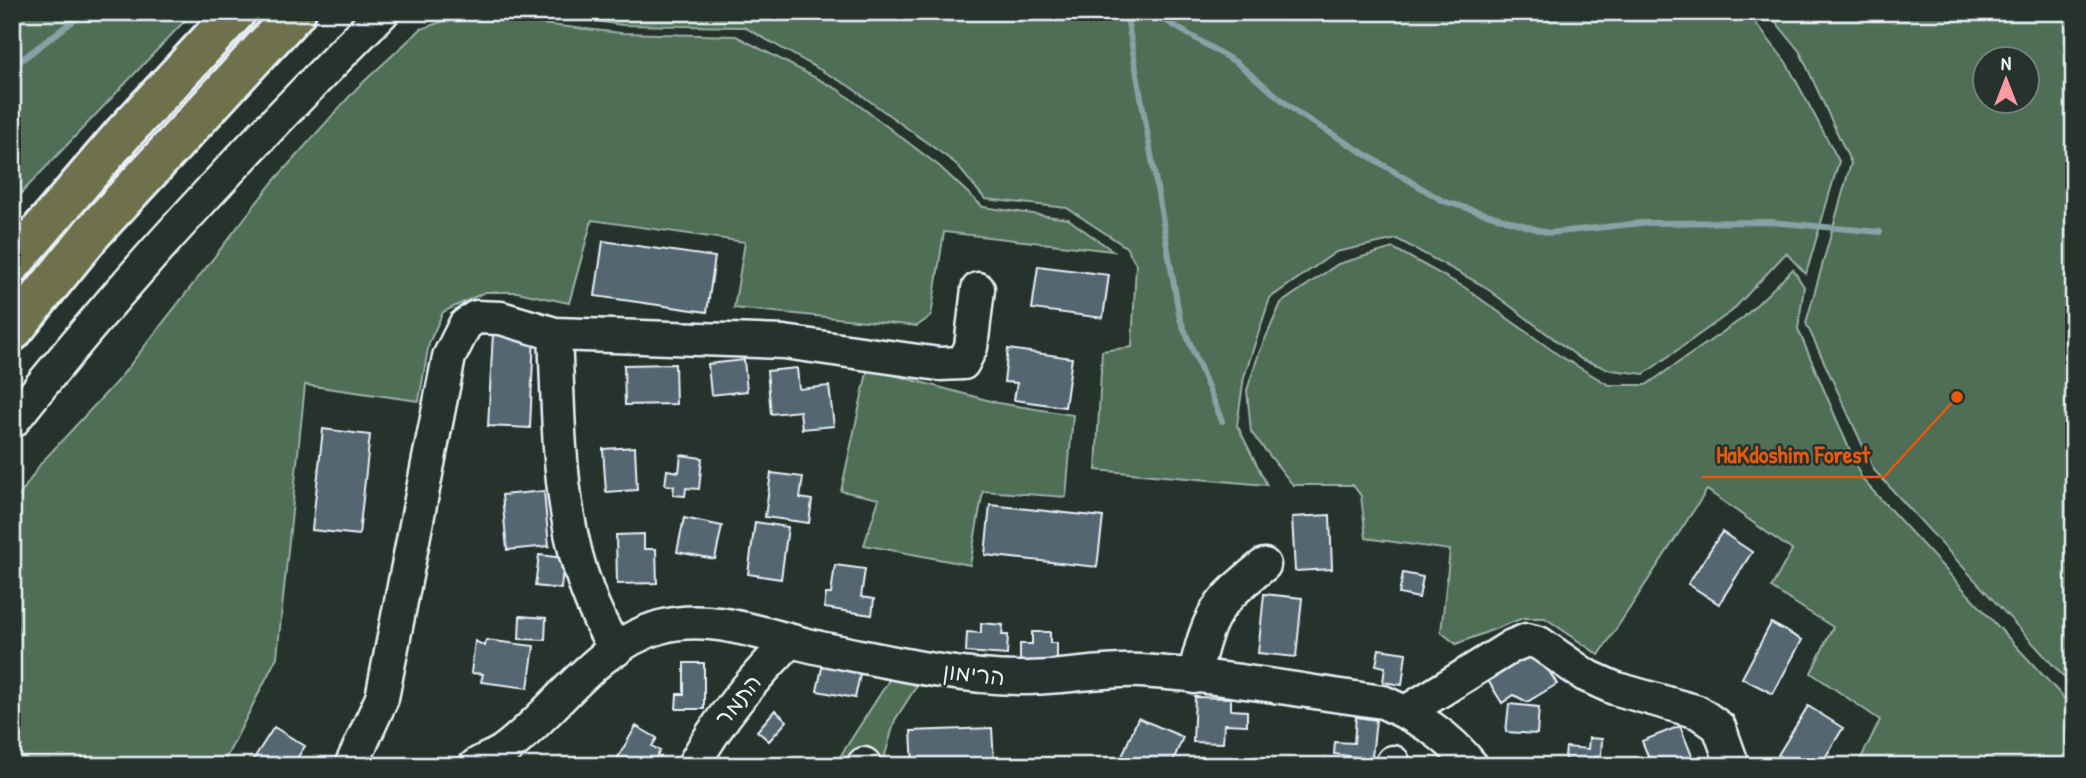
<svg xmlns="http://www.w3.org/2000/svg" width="2086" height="778" viewBox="0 0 2086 778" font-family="'Patrick Hand','Playpen Sans Hebrew',sans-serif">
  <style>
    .green { fill: #4f6e57; stroke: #9cb0a8; stroke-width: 2; fill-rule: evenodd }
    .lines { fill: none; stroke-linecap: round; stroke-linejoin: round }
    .stream { stroke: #87a1a5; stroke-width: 6 }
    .building { fill: #556673; stroke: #e8f1f8; stroke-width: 2 }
    .minor-casing { stroke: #e8f1f8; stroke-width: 37 }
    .highway-casing { stroke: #e8f1f8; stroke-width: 44 }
    .minor { stroke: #26332d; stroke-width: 32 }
    .highway { stroke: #6e714b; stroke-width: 38 }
    .labels { text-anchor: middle; stroke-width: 5; stroke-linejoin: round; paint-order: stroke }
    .street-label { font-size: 23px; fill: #e8f1f8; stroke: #26332d }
    .leader { fill: none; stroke: #e8590c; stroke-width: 2.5 }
    .callout-dot { fill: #e8590c; stroke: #26332d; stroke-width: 2.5 }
    .callout-label { font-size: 24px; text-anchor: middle; font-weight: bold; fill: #e8590c; stroke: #26332d; stroke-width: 5; stroke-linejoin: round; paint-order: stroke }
  </style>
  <rect width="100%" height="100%" fill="#26332d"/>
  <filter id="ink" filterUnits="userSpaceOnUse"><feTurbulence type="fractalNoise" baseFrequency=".0143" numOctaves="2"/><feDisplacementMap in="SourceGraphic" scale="14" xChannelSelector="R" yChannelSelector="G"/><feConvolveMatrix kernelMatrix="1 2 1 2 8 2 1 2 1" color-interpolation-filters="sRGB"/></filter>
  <g filter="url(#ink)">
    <!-- green -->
    <path class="green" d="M12 12H193L12 203Z
      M536 12H1747L1786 62 1839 161 1806 274 1786 253 1732 311 1644 374 1611 370 1581 359 1482 285 1397 239 1336 252 1270 298 1244 377 1237 425 1267 485 1096 470 1102 351 1132 347 1136 264 1126 247 1067 208 985 199 955 163 849 86 744 27 622 25Z
      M1768 12H2074V688L1874 470 1806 323 1851 163 1800 52ZM1984 60H2026V102H1984Z
      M461 15 621 33 736 36 839 90 939 166 983 207 1068 219 1113 251 944 232 931 316 917 326 734 308 745 242 592 220 569 303 517 292H485L443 312 429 343 419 401 305 385 277 657 222 766H12V507L41 463 119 379 272 183 357 88 421 29Z
      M1393 248 1464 287 1560 356 1609 385H1646L1743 318 1793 269 1804 287 1798 329 1862 479 2074 709V766H1857L1880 720 1811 673 1833 627 1771 588 1792 550 1707 490 1599 655 1545 618H1523L1456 644 1441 632 1450 550 1366 538 1361 496 1353 485H1293L1251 432 1247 390 1259 353 1281 303 1338 264Z
      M868 368 998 403 1073 415 1066 497 983 491 970 565 864 545 879 499 841 491Z
      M895 671 921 679 895 720 882 766H834Z"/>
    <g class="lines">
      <!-- stream -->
      <path class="stream" d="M1126 12 1180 319 1222 421
        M1151 12 1237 63 1299 114 1443 201 1549 233 1642 223 1771 222 1880 232
        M12 67 85 12"/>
    </g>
    <!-- building -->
    <path class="building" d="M603 241 715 257 707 312 595 296Z
      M1038 266 1109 275 1103 318 1032 309Z
      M493 333 534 335 530 428 488 426Z
      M1008 349 1072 358 1065 407 1014 400 1017 383 1004 382Z
      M744 360 747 391 711 395 708 364Z
      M675 364 676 404 625 405 624 365Z
      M797 368 799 389 829 386 834 426 802 429 800 411 771 414 767 371Z
      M323 429 370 435 359 535 312 530Z
      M635 447 637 490 606 492 603 449Z
      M681 455 702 458 699 489 686 488 685 496 673 495 674 486 665 485 667 470 679 472Z
      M771 473 803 477 800 498 812 500 809 523 765 517Z
      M544 491 549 546 507 550 502 495Z
      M990 505 1103 517 1097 567 985 555Z
      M1330 515 1332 569 1295 571 1292 517Z
      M684 518 722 526 715 559 677 552Z
      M755 522 788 527 781 579 748 574Z
      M1722 532 1752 552 1719 604 1688 584Z
      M644 534V549H656L657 583 617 584 616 535Z
      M539 555 564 558 561 589 535 586Z
      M835 565 865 569 861 597 874 599 872 615 824 608 826 594H831Z
      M1403 573 1423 577 1419 598 1399 594Z
      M1264 594 1302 598 1296 657 1258 653Z
      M520 616 546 618 545 640 519 639Z
      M981 623 1003 625 1002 635H1008L1007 655 966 652 967 632 981 633Z
      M1771 623 1802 640 1773 694 1742 678Z
      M1032 632H1050V643H1057V661H1020V644H1032Z
      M486 640 534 646 528 688 481 682 483 674 471 673 475 641 485 646Z
      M1533 645 1557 684 1527 702 1514 695 1502 703 1484 674Z
      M1379 649 1406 653 1402 685 1383 682 1385 667 1376 665Z
      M684 663H704V709H676L677 694H684Z
      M823 663 861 670 855 698 817 691Z
      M1195 697 1231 698V710L1247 711V725L1224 724 1223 743 1193 742Z
      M1509 704 1539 707 1537 734 1506 732Z
      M1808 706 1843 728 1820 766H1795L1778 755Z
      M775 710 787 721 769 741 757 731Z
      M1356 717 1376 720 1371 766 1355 765 1356 757 1334 754 1335 742 1354 743Z
      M1138 718 1183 737 1171 766 1147 763 1145 766H1118Z
      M636 726 657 738 652 746 660 751 651 766H613Z
      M1680 726 1696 766H1652L1642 741Z
      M274 727 305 746 292 766H249Z
      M992 728 994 762 913 766 911 731Z
      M1589 738 1602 739 1601 757H1595V766H1564L1566 747 1588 749Z
      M1028 757 1043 760 1042 766H1026Z"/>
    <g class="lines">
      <!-- minor casing -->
      <g class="minor-casing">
        <path id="minor" d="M555 334C560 442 556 554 616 650
          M12 422C127 276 252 143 383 12
          M1194 677C1209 614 1214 605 1264 565
          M1406 712 1512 646 1527 640 1539 643 1585 675 1614 688 1698 712 1719 727 1733 766
          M351 766 382 698 449 357 465 325 476 317 501 318 555 334 784 342 939 364 963 363 971 347 978 289
          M475 766C483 760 494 757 503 751 555 713 594 646 660 627 713 612 768 637 820 648 886 661 952 677 1019 678 1060 679 1100 669 1141 671 1222 676 1303 691 1383 702 1419 718 1447 734 1472 766
          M693 766C719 718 753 679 790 641
          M863 766 864 764
          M1391 766 1393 762"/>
      </g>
      <!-- highway casing -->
      <g class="highway-casing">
        <path id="highway" d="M12 264 123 134 236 12
          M12 332 92 233 296 12"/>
      </g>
      <!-- minor -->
      <use href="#minor" class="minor"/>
      <!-- highway -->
      <use href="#highway" class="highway"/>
    </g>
  </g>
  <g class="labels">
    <!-- street labels -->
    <g class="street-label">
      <text transform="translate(974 674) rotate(6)" y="8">הרימון</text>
      <text transform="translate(738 700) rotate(-51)" y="8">התמר</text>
    </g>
  </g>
  <!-- callouts -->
  <path class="leader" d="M1957 397L1884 477H1702"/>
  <circle class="callout-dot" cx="1957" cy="397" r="7"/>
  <g class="callout-label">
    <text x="1793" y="463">HaKdoshim Forest</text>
  </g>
  <!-- margin -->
  <rect width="2086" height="778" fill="none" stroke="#26332d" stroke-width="42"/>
  <rect x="21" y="21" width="2044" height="736" fill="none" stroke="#e8f1f8" stroke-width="2.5" filter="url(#ink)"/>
  <!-- north arrow -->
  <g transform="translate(2006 80)"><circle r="33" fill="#26332d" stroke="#747f7e" stroke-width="2"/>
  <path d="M0-5L12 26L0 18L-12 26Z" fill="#ff9aa2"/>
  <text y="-10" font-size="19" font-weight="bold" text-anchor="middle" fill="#e8f1f8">N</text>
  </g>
</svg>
